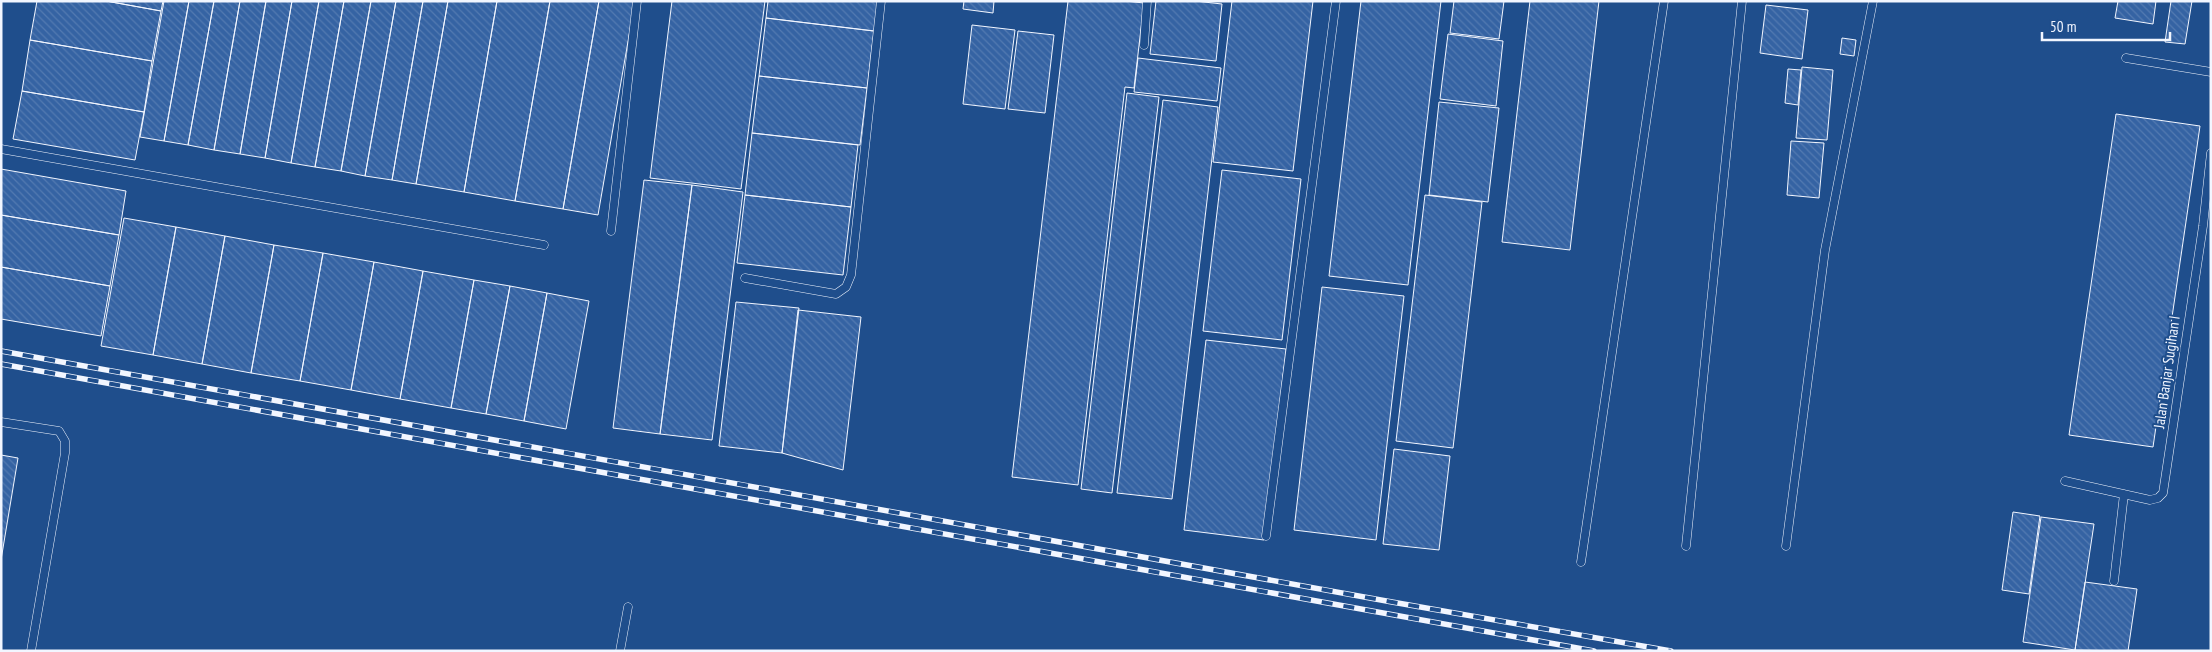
<svg xmlns="http://www.w3.org/2000/svg" width="2212" height="652" viewBox="0 0 2212 652" font-family="'PT Sans Narrow',sans-serif">
  <style>
    .building { fill: url(#building-back-hatch); stroke: #f2f6ff }
    .lines { fill: none; stroke-linecap: round; stroke-linejoin: round }
    .lane-casing { stroke: #f2f6ff; stroke-width: 9 }
    .lane { stroke: #1f4e8c; stroke-width: 8 }
    .rail-casing { stroke: #f2f6ff; stroke-width: 5.5 }
    .rail { stroke: #1f4e8c; stroke-width: 4; stroke-dasharray: 11; stroke-linecap: butt }
    .labels { text-anchor: middle; stroke-width: 4; stroke-linejoin: round; paint-order: stroke }
    .street-label { font-size: 15px; fill: #f2f6ff; stroke: #1f4e8c }
  </style>
  <defs>
    <pattern id="building-back-hatch" width="6" height="6" patternUnits="userSpaceOnUse" patternTransform="scale(1.25)"><rect width="6" height="6" fill="#3563a3"/><path d="M-1 5l2 2M0 0l6 6M5-1l2 2" fill="none" stroke="#537ab1"/></pattern>
  </defs>
  <rect width="100%" height="100%" fill="#1f4e8c"/>
  <!-- building -->
  <path class="building" d="M37 1H106L161 11 152 61 30 40Z
    M106 1H163L161 11Z
    M164 1H189L164 141 140 137Z
    M189 1H214L188 145 164 141Z
    M214 1H240L214 150 188 145Z
    M240 1H266L240 154 214 150Z
    M266 1H292L265 158 240 154Z
    M292 1H319L291 163 265 158Z
    M319 1H344L315 167 291 163Z
    M344 1H371L341 171 315 167Z
    M371 1H396L365 176 341 171Z
    M396 1H423L392 180 365 176Z
    M423 1H448L416 184 392 180Z
    M448 1H497L464 192 416 184Z
    M497 1H550L515 201 464 192Z
    M550 1H599L563 209 515 201Z
    M599 1H635L598 215 563 209Z
    M672 1H765L741 189 650 178Z
    M768 1H878L874 31 766 18Z
    M964 1H994L993 13 963 9Z
    M1068 1H1125L1144 3 1134 88 1125 87 1078 485 1012 477Z
    M1156 1H1195L1222 4 1216 61 1150 54Z
    M1232 1H1313L1293 171 1213 162Z
    M1361 1H1441L1408 285 1329 276Z
    M1454 1H1504L1499 39 1450 33Z
    M1530 1H1599L1570 250 1502 242Z
    M2118 1H2156L2153 24 2115 18Z
    M2171 1H2192L2185 44 2165 42Z
    M1766 5 1808 10 1802 59 1760 53Z
    M766 18 874 31 867 88 759 76Z
    M972 25 1015 30 1005 109 963 104Z
    M1018 31 1054 35 1045 113 1008 109Z
    M1448 34 1503 41 1496 106 1440 99Z
    M1842 38 1856 40 1854 56 1840 54Z
    M30 40 152 61 144 112 22 91Z
    M1138 58 1221 68 1217 101 1134 92Z
    M1802 67 1833 70 1827 140 1796 138Z
    M1788 69 1801 70 1798 105 1785 103Z
    M759 76 867 88 860 145 752 133Z
    M22 91 144 112 135 160 13 139Z
    M1127 93 1159 97 1112 493 1081 489Z
    M1163 100 1218 107 1172 499 1117 493Z
    M1439 102 1499 108 1488 202 1429 195Z
    M2116 114 2200 126 2153 447 2069 435Z
    M752 133 858 145 851 207 745 195Z
    M1791 141 1824 143 1819 198 1787 195Z
    M1 169 126 191 119 235 1 215Z
    M1222 170 1301 179 1282 340 1203 331Z
    M644 180 692 185 660 434 613 428Z
    M692 185 743 192 712 440 660 434Z
    M745 195 851 207 843 275 737 263Z
    M1425 195 1482 202 1453 448 1396 441Z
    M1 215 119 235 110 286 1 267Z
    M124 218 176 227 153 355 101 346Z
    M176 227 225 236 202 364 153 355Z
    M225 236 274 245 251 373 202 364Z
    M274 245 323 253 300 381 251 373Z
    M323 253 374 262 351 390 300 381Z
    M374 262 423 271 400 399 351 390Z
    M1 267 110 286 101 336 1 319Z
    M423 271 474 280 451 408 400 399Z
    M474 280 510 286 486 414 451 408Z
    M510 286 547 293 524 421 486 414Z
    M1322 287 1404 296 1376 540 1294 530Z
    M547 293 589 301 566 429 524 421Z
    M736 302 799 308 782 453 719 446Z
    M798 310 861 317 843 470 782 453Z
    M1206 340 1286 349 1264 540 1184 530Z
    M1394 449 1450 456 1439 550 1383 544Z
    M1 455 18 458 1 560Z
    M2013 512 2040 516 2029 594 2002 590Z
    M2041 517 2094 524 2075 650 2023 642Z
    M2085 582 2137 589 2128 651 2075 650Z"/>
  <g class="lines">
    <!-- lane casing -->
    <g class="lane-casing">
      <path id="lane" d="M1144 45 1147 1
        M2126 58 2211 72
        M1 149 544 245
        M611 231 637 1
        M745 278 836 294 846 287 851 275 881 1
        M1 422 59 431 65 441V453L31 651
        M2065 481 2150 500 2158 498 2163 493 2203 226 2211 153
        M1266 536 1336 1
        M1686 546 1742 1
        M1786 546 1825 250 1873 1
        M1581 562 1664 1
        M2114 581 2124 494
        M620 651 628 607"/>
    </g>
    <!-- lane -->
    <use href="#lane" class="lane"/>
    <!-- rail casing -->
    <g class="rail-casing">
      <path id="rail" d="M1 351 1392 602 1671 651
        M1 364 1594 651"/>
    </g>
    <!-- rail -->
    <use href="#rail" class="rail"/>
  </g>
  <g class="labels">
    <!-- street labels -->
    <g class="street-label">
      <text transform="translate(2167 372) rotate(-82)" y="5">Jalan Banjar Sugihan I</text>
    </g>
  </g>
  <!-- border -->
  <rect width="2212" height="652" fill="none" stroke="#f2f6ff" stroke-width="5"/>
  <!-- scale -->
  <path d="M2042 32v8h128v-8" fill="none" stroke="#f2f6ff" stroke-width="2.5"/>
  <text x="2050" y="32" font-size="15" fill="#f2f6ff" stroke="#1f4e8c" stroke-width="4" paint-order="stroke">50 m</text>
</svg>
